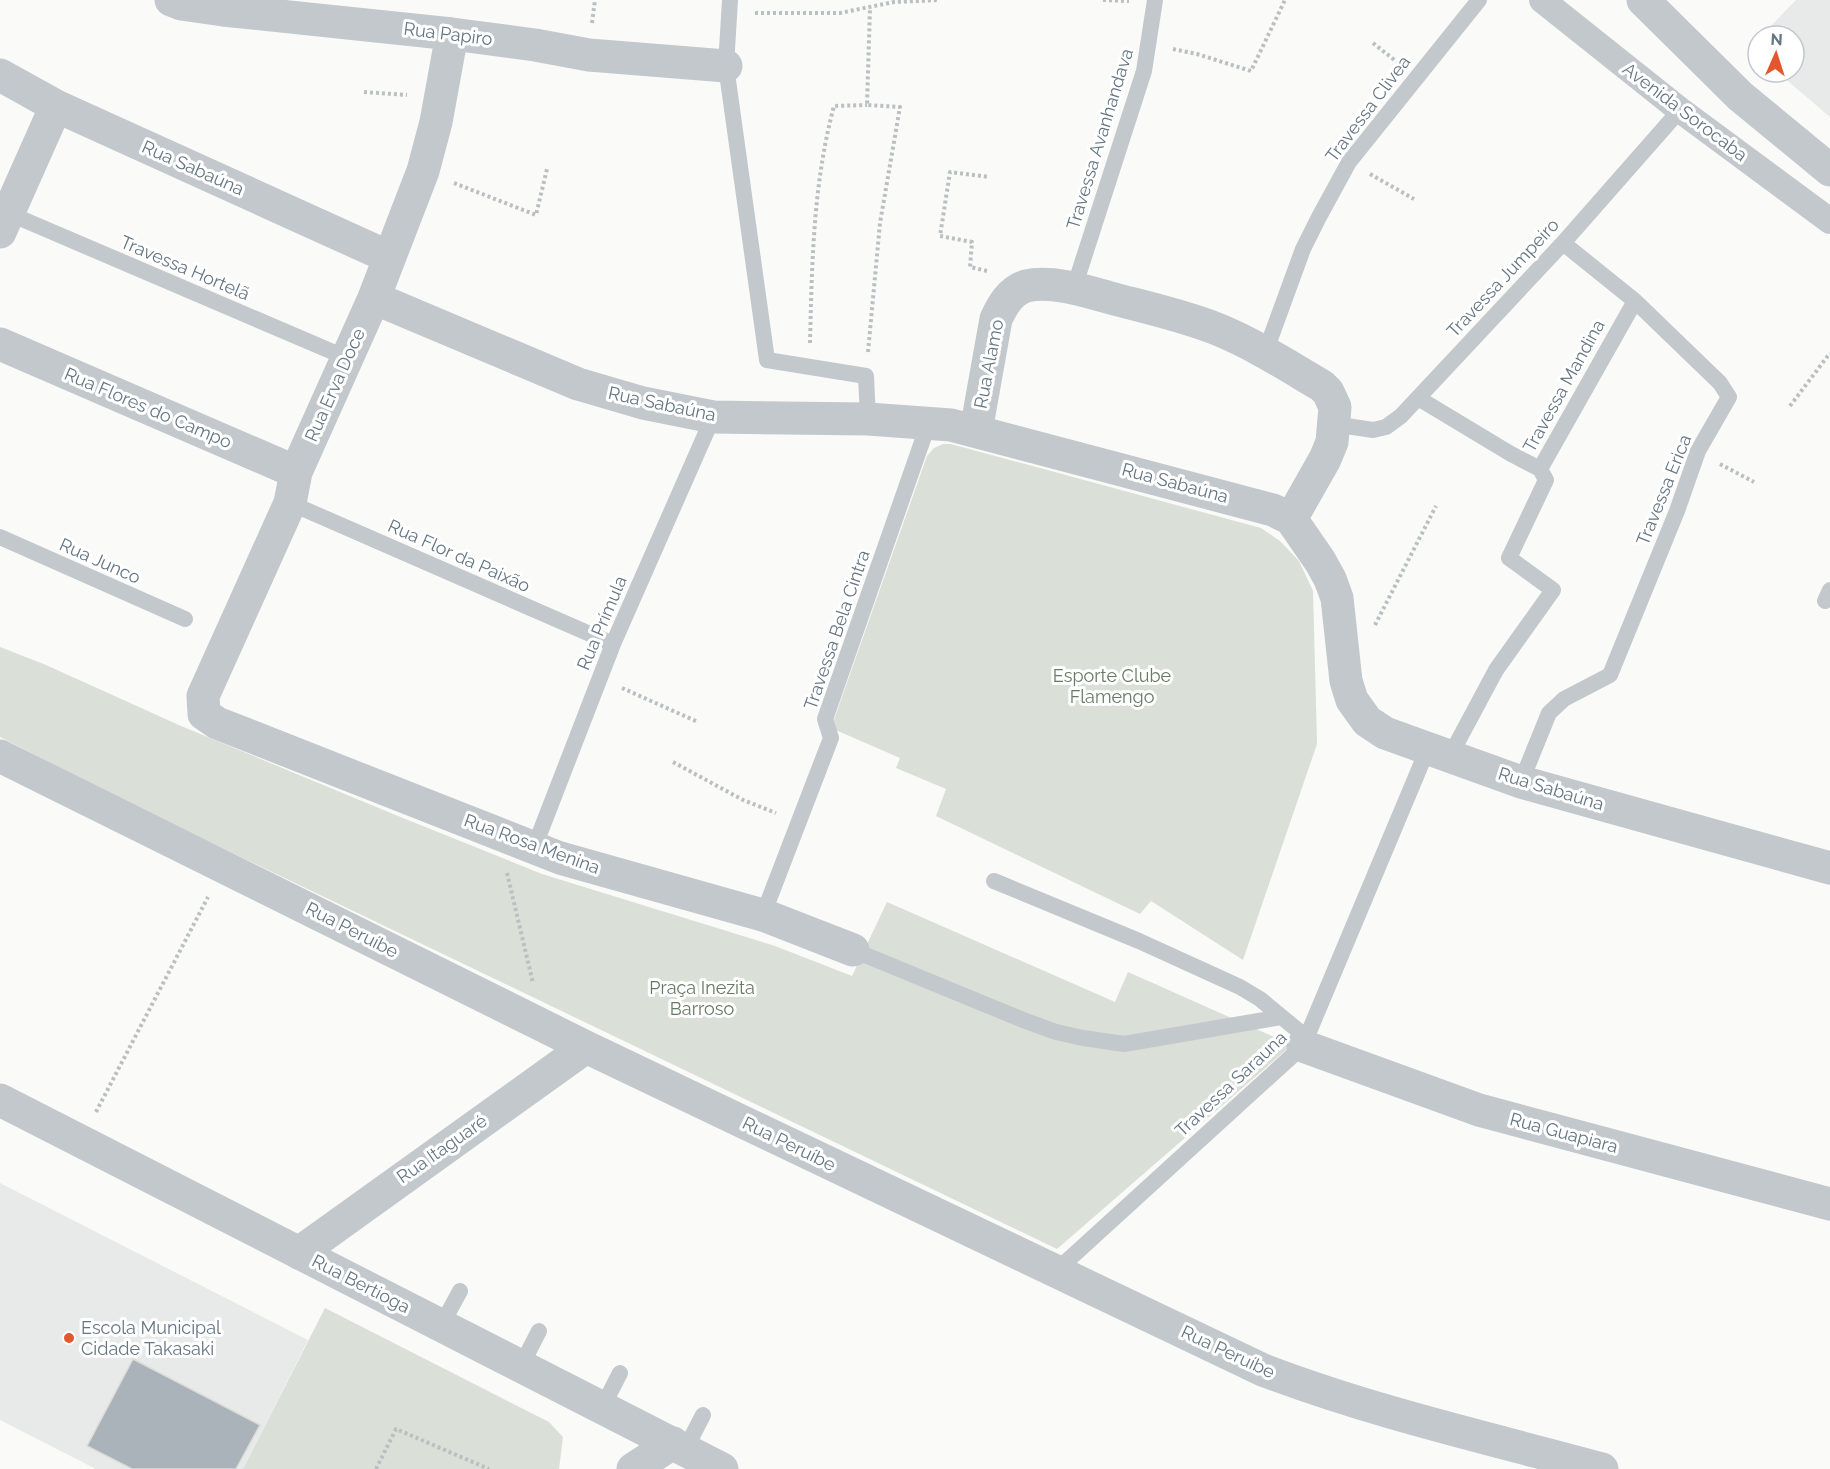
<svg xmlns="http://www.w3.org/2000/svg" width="1830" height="1469" viewBox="0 0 1830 1469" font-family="Raleway,sans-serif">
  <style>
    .built { fill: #e8e9e9 }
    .green { fill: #dadfd7 }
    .building { fill: #aab3b9; stroke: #dcdcda; stroke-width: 1.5 }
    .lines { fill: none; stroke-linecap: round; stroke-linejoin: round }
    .path { stroke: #bbbfc2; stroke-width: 4; stroke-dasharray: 3 3; stroke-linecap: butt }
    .service { stroke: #c3c8cc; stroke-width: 16 }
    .pedestrian { stroke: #c3c8cc; stroke-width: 26 }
    .minor { stroke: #c3c8cc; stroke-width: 33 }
    .tertiary { stroke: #c3c8cc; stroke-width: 33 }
    .poi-dot { fill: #e4572e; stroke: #fff; stroke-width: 2 }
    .labels { text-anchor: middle; stroke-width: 6; stroke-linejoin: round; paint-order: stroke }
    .street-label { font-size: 18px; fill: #657683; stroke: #fff }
    .park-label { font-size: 18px; fill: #687a64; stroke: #fff }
    .poi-label { font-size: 18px; fill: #657683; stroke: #fff; text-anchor: start }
  </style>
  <rect width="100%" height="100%" fill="#fafaf8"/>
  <!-- built -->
  <path class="built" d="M1796 0H1830V117L1777 72H1794V36H1761Z
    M0 1183 308 1340 243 1469H96L0 1420Z"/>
  <!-- green -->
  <path class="green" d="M943 444H951L1261 528 1280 541 1299 561 1313 591 1317 744 1243 960 1151 901 1140 914 936 816 946 789 896 768 900 758 831 728 927 456 934 448Z
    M0 647 46 665 181 726 398 816 542 874 775 946 852 976 887 902 1115 1002 1128 972 1292 1045 1057 1249 139 808 0 737Z
    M325 1308 549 1422 563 1437 559 1469H243Z"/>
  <!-- building -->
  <path class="building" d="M133 1359 260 1425 236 1469H132L87 1446Z"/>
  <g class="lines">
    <!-- path -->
    <path class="path" d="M1103 0 1129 1
      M755 13H840L894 2 939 0
      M592 23 595 0
      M1373 43 1397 62
      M1173 49 1197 54 1251 71 1285 0
      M364 92 407 95
      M1370 174 1414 199
      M454 183 536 215 547 169
      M987 271 970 267 972 242 940 236 950 172 989 177
      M810 343C812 263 813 184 834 106L867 105
      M868 352 880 223 900 107 867 105 870 8
      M1790 406 1830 353
      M1720 464 1754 482
      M1375 625 1436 506
      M622 688 698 722
      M673 762 743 800 776 813
      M507 873 533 983
      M96 1112 208 897
      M376 1469 396 1429 489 1469"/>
    <!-- service -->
    <path class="service" d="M730 0 726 66 767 360 866 376 868 419
      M8 213 347 358
      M1074 288 1144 71 1155 0
      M1265 353 1303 249 1319 217 1349 162 1479 0
      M1418 398 1511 454 1540 469
      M1333 424 1373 430 1386 427 1401 416 1563 243 1680 110
      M290 503 613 644
      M0 537 185 619
      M1825 601 1830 590
      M1450 756 1496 670 1553 590 1509 558 1546 480 1540 469 1635 301
      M1521 782 1549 713 1564 699 1610 675 1677 511 1698 451 1729 397 1720 383 1635 301 1563 243
      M534 848 613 644 713 417
      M994 881 1139 941 1240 987 1260 999 1306 1037
      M763 915 831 738 825 719 929 422
      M853 950 1023 1020 1056 1032 1083 1038 1124 1044 1281 1017
      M1055 1272 1303 1046 1428 748
      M441 1326 460 1291
      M521 1366 539 1331
      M602 1408 620 1373
      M685 1450 703 1415"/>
    <!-- pedestrian -->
    <path class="pedestrian" d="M1542 0 1680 110 1830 221"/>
    <!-- minor -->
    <path class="minor" d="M171 0 181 4 223 10 452 34 535 45 589 55 726 66
      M452 34 436 122 423 171 374 298 296 472 290 503 203 696 204 714 217 723 560 858 763 915 853 950
      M0 75 56 106 389 257
      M0 232 56 106
      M374 298 578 384 643 403 713 417 868 419 951 425 1273 510 1291 519 1320 561 1330 579 1337 598 1346 681 1352 700 1367 721 1385 733 1521 782 1830 868
      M0 344 296 472
      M976 431 996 319C1002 306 1010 291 1026 286 1050 280 1083 290 1107 297 1144 307 1182 315 1217 329 1254 344 1288 366 1322 386L1328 392 1335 407 1332 442 1325 459 1291 519
      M0 756 586 1047 1263 1370C1373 1412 1488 1438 1602 1469
      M1303 1046 1479 1110 1830 1204
      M299 1253 586 1047
      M633 1469 673 1443"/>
    <!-- tertiary -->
    <path class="tertiary" d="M1643 0 1740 96 1830 170
      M0 1100 722 1469"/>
  </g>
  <!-- markers -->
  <circle class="poi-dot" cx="69" cy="1338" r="6"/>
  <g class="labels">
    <!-- street labels -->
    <g class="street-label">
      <text transform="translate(448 34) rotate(7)" y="6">Rua Papiro</text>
      <text transform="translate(1368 109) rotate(-53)" y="6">Travessa Clivea</text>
      <text transform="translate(1685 112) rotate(37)" y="6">Avenida Sorocaba</text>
      <text transform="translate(1100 139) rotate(-73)" y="6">Travessa Avanhandava</text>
      <text transform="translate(193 168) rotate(24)" y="6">Rua Sabaúna</text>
      <text transform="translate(185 268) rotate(23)" y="6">Travessa Hortelã</text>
      <text transform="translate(1503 278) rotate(-47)" y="6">Travessa Jumpeiro</text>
      <text transform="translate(989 364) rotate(-79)" y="6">Rua Alamo</text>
      <text transform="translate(335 385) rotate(-66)" y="6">Rua Erva Doce</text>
      <text transform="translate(1564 386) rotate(-61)" y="6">Travessa Mandina</text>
      <text transform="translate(662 404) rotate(12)" y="6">Rua Sabaúna</text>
      <text transform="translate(148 408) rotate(23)" y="6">Rua Flores do Campo</text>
      <text transform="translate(1175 483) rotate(15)" y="6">Rua Sabaúna</text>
      <text transform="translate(1664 490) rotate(-68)" y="6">Travessa Erica</text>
      <text transform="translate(459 556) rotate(24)" y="6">Rua Flor da Paixão</text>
      <text transform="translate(100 561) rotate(24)" y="6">Rua Junco</text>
      <text transform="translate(602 623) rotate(-67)" y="6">Rua Prímula</text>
      <text transform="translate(837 630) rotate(-71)" y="6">Travessa Bela Cintra</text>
      <text transform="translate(1551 789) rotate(17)" y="6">Rua Sabaúna</text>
      <text transform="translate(532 844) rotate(20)" y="6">Rua Rosa Menina</text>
      <text transform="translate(352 930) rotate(27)" y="6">Rua Peruíbe</text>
      <text transform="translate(1231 1084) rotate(-43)" y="6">Travessa Sarauna</text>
      <text transform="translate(1564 1133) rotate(15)" y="6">Rua Guapiara</text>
      <text transform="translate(789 1144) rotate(26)" y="6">Rua Peruíbe</text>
      <text transform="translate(442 1149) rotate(-35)" y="6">Rua Itaguaré</text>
      <text transform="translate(361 1284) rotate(27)" y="6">Rua Bertioga</text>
      <text transform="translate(1228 1352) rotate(25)" y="6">Rua Peruíbe</text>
    </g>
    <!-- park labels -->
    <g class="park-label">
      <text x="1112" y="682">Esporte Clube<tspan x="1112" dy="21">Flamengo</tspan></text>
      <text x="702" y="994">Praça Inezita<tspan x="702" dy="21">Barroso</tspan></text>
    </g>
    <!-- poi labels -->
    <g class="poi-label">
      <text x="81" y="1334">Escola Municipal<tspan x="81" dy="21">Cidade Takasaki</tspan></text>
    </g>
  </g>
  <!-- north arrow -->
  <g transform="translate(1776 54) rotate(3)"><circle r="28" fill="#ffffff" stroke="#c1c8cd" stroke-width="1.5"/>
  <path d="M0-4.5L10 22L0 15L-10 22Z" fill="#e4572e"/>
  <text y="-9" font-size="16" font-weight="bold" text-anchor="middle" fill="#657683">N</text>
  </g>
</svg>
